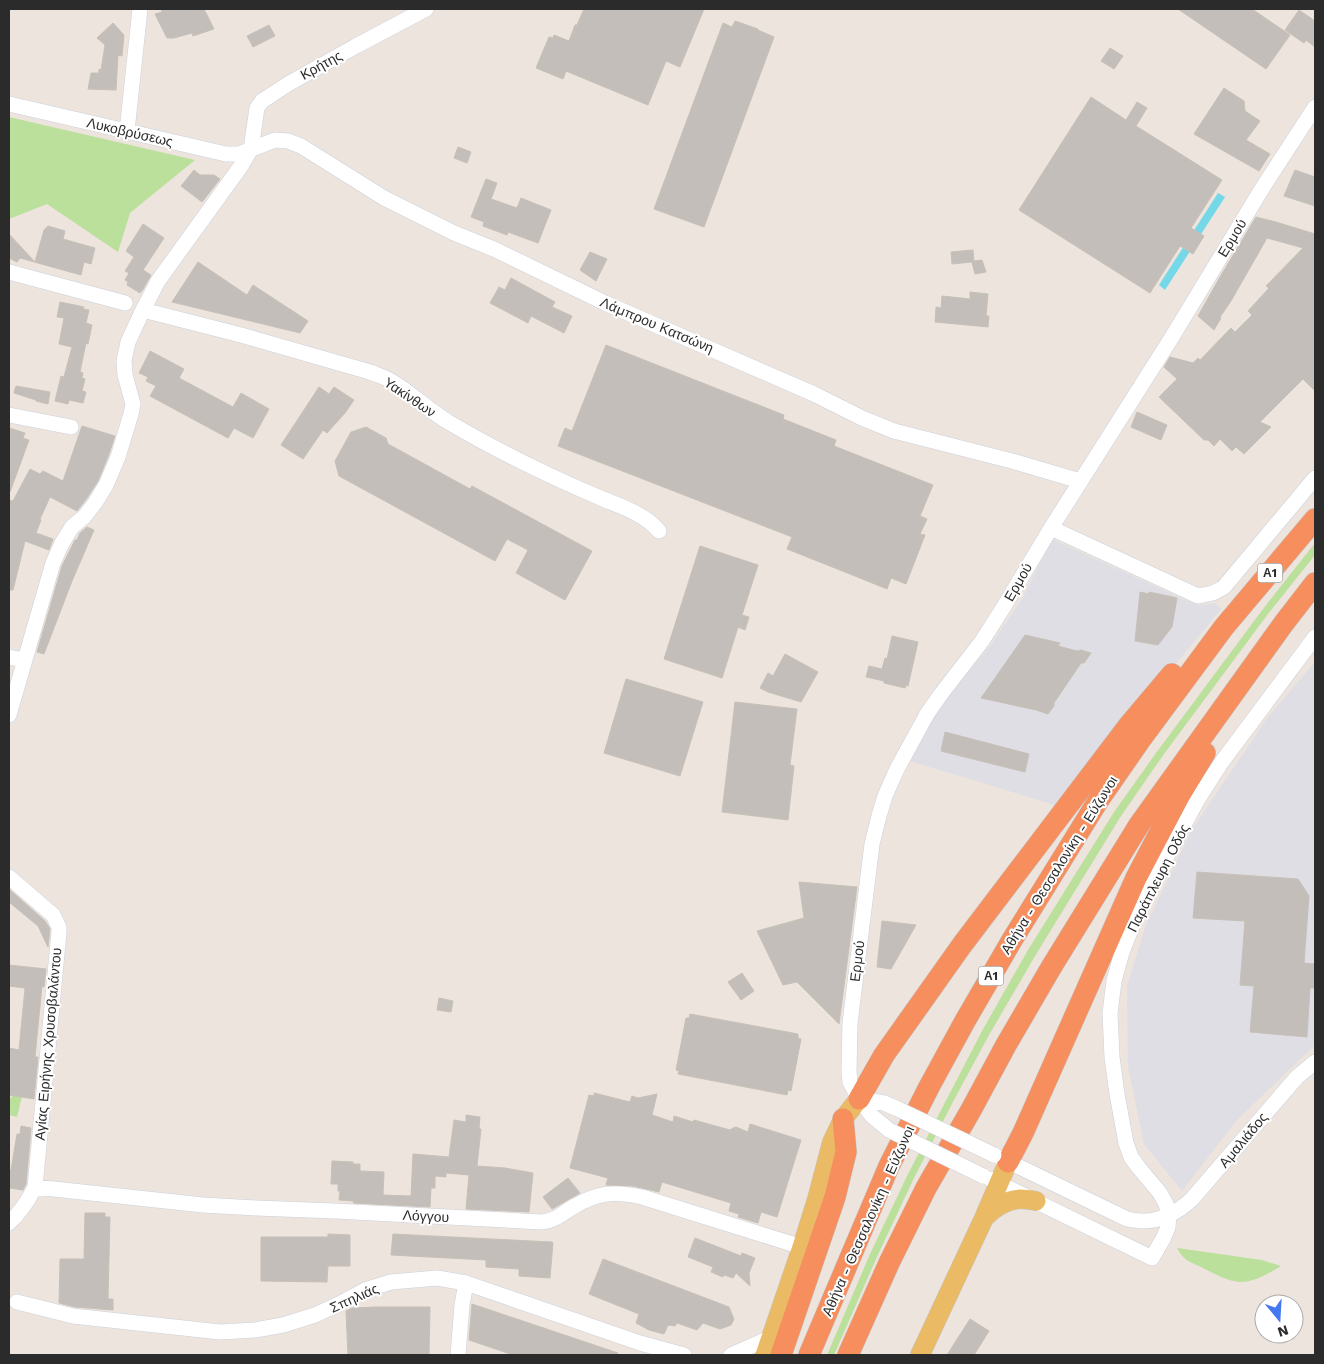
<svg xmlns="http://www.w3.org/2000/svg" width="1324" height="1364" viewBox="0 0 1324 1364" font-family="'Work Sans',sans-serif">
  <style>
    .industrial { fill: #dfdee5 }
    .green { fill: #bbe09c }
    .water { fill: #75d8e9 }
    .building { fill: #c4beba; stroke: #c7c0b7 }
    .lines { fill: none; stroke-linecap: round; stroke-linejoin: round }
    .minor-casing { stroke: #ccd1db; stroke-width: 16 }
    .major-casing { stroke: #c4c4c4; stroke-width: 20 }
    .highway-casing { stroke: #c4c4c4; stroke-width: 22 }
    .minor { stroke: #fff; stroke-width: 15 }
    .major { stroke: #eabb64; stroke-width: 19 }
    .highway { stroke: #f68e5e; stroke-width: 21 }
    .minor-bridge-casing { stroke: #ccd1db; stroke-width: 16; stroke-linecap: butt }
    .minor-bridge { stroke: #fff; stroke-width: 15 }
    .labels { text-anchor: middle; stroke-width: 4; stroke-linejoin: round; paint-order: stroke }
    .shield { fill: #fff; stroke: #6b6b6b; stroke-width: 1 }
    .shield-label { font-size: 12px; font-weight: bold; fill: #2b2b2b }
    .street-label { font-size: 14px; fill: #2b2b2b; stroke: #fff }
  </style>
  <rect width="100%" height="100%" fill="#ece4dd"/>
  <!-- industrial -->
  <path class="industrial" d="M1052 539 1183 599 1199 605 1215 603 1221 609 1058 806 910 761 939 708 990 646 1022 599Z
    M1315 662V1045L1236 1121 1182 1191 1144 1144 1128 1067 1127 986 1146 925 1191 831 1268 717Z"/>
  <!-- green -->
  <path class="green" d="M9 117 195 160 130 213 118 252 47 204 9 219Z
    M1315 543V555L1268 614 1164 754 1121 816 1035 956 989 1035 955 1098 914 1178 876 1259 834 1355H827L870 1254 907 1176 982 1031 1028 950 1114 812 1156 753 1263 609Z
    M13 1094 22 1096 17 1117 9 1115V1098H11Z
    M1177 1248 1262 1260 1281 1266C1245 1288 1237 1286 1201 1267 1190 1262 1183 1260 1177 1248Z"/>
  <!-- water -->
  <path class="water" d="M1218 193 1225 197 1165 290 1159 285Z"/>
  <!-- building -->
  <path class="building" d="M161 9H204L214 29 193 36 192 33 174 38H167L155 14 162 12Z
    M584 9H704L680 67 666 61 648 105 566 71 563 79 536 68 549 37 553 38 554 35 569 41 575 25H577Z
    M1178 9H1252L1290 35 1266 69Z
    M1299 10 1315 21V47L1306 40 1304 43 1285 30Z
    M735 21 758 29V30L774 37 704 227 654 209 723 23 732 27Z
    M113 23 124 35 122 56 118 55 116 90 88 89 91 73H99V69L101 70 105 45 97 38Z
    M269 25 275 36 253 47 247 36Z
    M1110 48 1123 56 1114 69 1101 61Z
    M1224 88 1244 101 1245 111 1260 121 1246 140 1270 154 1259 171 1194 134Z
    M1091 97 1126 120 1137 102 1147 108 1136 126 1222 180 1191 228 1204 236 1193 254 1180 246 1150 293 1019 210Z
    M458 147 471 152 467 163 454 158Z
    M194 170 200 175H214L220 179 202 202 181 186Z
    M1295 170 1315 177V206L1284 196Z
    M486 179 497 183 491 199 517 208 521 198 551 210 538 243 508 232 507 235 483 226 484 222 471 217Z
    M1256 217 1276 222 1315 234V391L1303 379 1260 422 1271 427 1244 454 1236 447 1232 451 1220 439 1214 446 1208 440H1204L1159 397 1177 379 1164 367 1170 357 1193 363 1198 358 1200 360 1231 328 1235 332 1252 315 1248 311 1269 288 1266 286 1303 248 1267 238 1231 301 1220 317 1221 318 1214 330 1198 316 1220 277Z
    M143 224 164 238 143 270 151 275 142 291H141L140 293 127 285 128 282 125 280 129 273 125 271 134 257 126 251Z
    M48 226 65 231 63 239 95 248 91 264 84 262 81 275 20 258 17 262 9 258V234L35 262 44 230Z
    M973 250 974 261 982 260 986 272 975 274 972 262 952 264 951 252Z
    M590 252 607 259 596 281 580 270Z
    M198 262 247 295 253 285 308 321 300 333 172 302Z
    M511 278 555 302 552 307 572 316 564 333 531 316 528 323 490 303 499 287 505 290Z
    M970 292 988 294 986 316H989L988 327 935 322 936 307 941 308 942 296 970 299Z
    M60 302 84 307 83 309 89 310 86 323 92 325 88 344 86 343 80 372 83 373 82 378 85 379 82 391 86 392 83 403 69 400 68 404 55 401 61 376 64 377 72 347 59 344 64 318 57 317Z
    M606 345 784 415 783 419 836 440 834 446 933 485 920 516 927 519 920 534 925 535 906 584 891 578 887 589 855 576 787 549 792 537 558 446 565 428 572 431Z
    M150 351 184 369 179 378 233 407 241 393 269 409 253 438 234 428 228 438 150 396 156 386 146 381 148 377 139 373Z
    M16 386 50 392 48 404 36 401V400L14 393Z
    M319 387 329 394 334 387 354 400 345 413 327 433 323 430 303 459 281 445Z
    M1137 412 1167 425 1161 440 1131 427Z
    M82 426 115 436 109 454 98 481 87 498 77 511 50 497 40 519 41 520 36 533 53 539 49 550 25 541 13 590H9V500L13 501 30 469 40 474 43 471 63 481Z
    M366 427 386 438 388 444 470 489 472 486 592 551 565 600 516 573 528 550 507 539 495 561 339 476 335 461 351 432Z
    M9 428 25 433 23 438 29 440 10 492H9Z
    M87 527 94 530 72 581 44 654 37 652 62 566 75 540H77L80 533Z
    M700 546 758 565 742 615 749 617 745 630 738 627 722 678 664 659Z
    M1140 592 1149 594V592L1177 598 1172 627 1158 645 1135 641Z
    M1025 635 1060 643 1058 646 1077 651 1081 650 1091 653 1084 663H1081L1054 703V706L1048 714 1036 710 981 698Z
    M892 636 918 642 908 686 906 685 905 688 884 683V681L866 677 869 666 882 669 885 658 887 659Z
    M785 654 818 672 801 702 768 692 760 688 768 673 773 676Z
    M626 679 703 702 680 776 604 753Z
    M735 702 797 709 790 765 794 766 788 820 722 812Z
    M945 732 1029 754 1025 772 941 751Z
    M1197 872 1298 879 1309 896 1304 963 1315 964V988H1310L1307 1037 1250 1032 1254 986 1240 985 1245 921 1193 918Z
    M799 882 857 887 839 1024 797 982 783 985 757 931 804 918Z
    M9 889 45 921 50 929 48 947 38 926 9 902Z
    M882 921 916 925 891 969 877 967Z
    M9 965 46 969 44 987 42 986 35 1057H38L34 1099 9 1095V1048L19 1050 25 988 9 986Z
    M742 973 754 991 741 1000 728 982Z
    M439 998 453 1001 451 1012 437 1010Z
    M690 1014 798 1034V1038L801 1039 791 1091 788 1090 787 1095 678 1074 679 1071 676 1070 686 1018H689Z
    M594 1093 630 1102 632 1096 638 1098 657 1094 652 1115 673 1122 674 1116 693 1122 694 1120 730 1130 733 1128 736 1127 748 1132 750 1124 801 1140 777 1217 761 1212 758 1223 738 1217 739 1214 729 1211 731 1203 662 1182 659 1192 633 1186 606 1185 608 1178 570 1168 589 1095 594 1096Z
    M466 1115 480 1117 479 1129H481L477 1166 505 1168 533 1173 529 1212 466 1209 469 1175 446 1173V1177L435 1176V1188H431L430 1207 353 1203 354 1201 339 1200 340 1191H338V1184H331L332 1161 353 1162V1164H360V1171L384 1172 383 1195 411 1196 413 1154 449 1157 454 1120 466 1122Z
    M21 1126 31 1128 26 1184 23 1190 9 1188V1170H11L17 1134H20Z
    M568 1178 580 1193 552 1209 543 1197Z
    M85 1213H105V1217H110L108 1299H113V1310L75 1307 59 1303 60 1259H84Z
    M328 1234 350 1235V1266H328L327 1282 261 1281V1237H328Z
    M393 1234 552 1242 553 1243 550 1278 519 1276V1269L486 1267V1260L391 1255Z
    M695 1238 741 1256 742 1253 755 1258 749 1273 750 1286 736 1273 733 1278 724 1275 723 1277 711 1272 713 1267 688 1257Z
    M603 1259 729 1307 734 1319 731 1325 720 1329 703 1323 697 1330 677 1323 675 1326 668 1325 664 1334 649 1330 636 1323 639 1314 589 1294Z
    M472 1304 618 1353 617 1355H513L469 1340Z
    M376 1307H430L429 1355H348L346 1311 352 1308Z
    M970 1319 989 1331 974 1355H947Z"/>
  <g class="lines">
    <!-- minor casing -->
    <g class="minor-casing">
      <path id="minor" d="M9 104 226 154H239L275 140 288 141 301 146 384 198 454 233 496 250 605 303 814 394 862 418 894 431 1012 461 1080 481
        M127 131 140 9
        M9 272 125 303
        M143 310 241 335 370 372C377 375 385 377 391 381 412 393 429 411 450 423 499 452 551 477 603 499 622 507 645 514 659 531
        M9 415 71 427
        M1051 528 1198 596 1213 593 1224 587 1315 478
        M9 657 24 660
        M9 715 53 563 62 543 72 527 85 516 95 503 106 485 118 457 131 414 133 404 125 375 124 361 128 342 143 310 158 281 241 166 251 149 257 108 262 101 288 84 356 46 426 9
        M9 877 53 915 59 927V932L35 1187C28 1201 20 1213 9 1223
        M859 1099 884 1103 898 1109
        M889 1130 872 1116 859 1099 850 1082 849 1072 850 1023 872 844 879 816 885 796 897 769 927 714 941 694 982 641 1003 608 1051 528 1172 337 1263 187 1315 107
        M1001 1158 1127 1219C1132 1220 1138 1221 1144 1221 1162 1221 1179 1211 1192 1199L1297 1077 1315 1062
        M990 1179 1152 1258 1164 1237 1168 1227 1169 1214 1166 1204 1160 1193 1139 1168 1131 1157 1126 1143 1117 1094 1112 1057 1110 1013 1114 981 1122 952 1140 906 1198 799 1221 763 1315 637
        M35 1187 203 1205 256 1208 335 1211 542 1222C555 1221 563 1213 573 1207 598 1192 614 1191 642 1197L802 1247
        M17 1302 73 1316 220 1332 255 1330 283 1325 315 1315 339 1304 365 1290 391 1282 437 1278 466 1283 640 1343 684 1355
        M458 1355 462 1305 466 1283
        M731 1355 772 1337"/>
    </g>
    <!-- major casing -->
    <g class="major-casing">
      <path id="major" d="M985 1217C994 1208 1006 1200 1020 1199 1025 1199 1031 1200 1036 1201
        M765 1355 802 1247 817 1199 832 1142 843 1119 859 1099
        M920 1355 984 1218 1008 1162"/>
    </g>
    <!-- highway casing -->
    <g class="highway-casing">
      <path id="highway" d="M859 1099 884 1055 962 945 1129 725 1172 674
        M1008 1162 1023 1133 1136 878 1179 796 1205 753
        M781 1355 835 1197 846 1152 843 1119
        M809 1355 889 1166 929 1087 965 1021 1012 940 1098 801 1141 739 1224 627 1315 519
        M848 1355 889 1263 926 1188 971 1110 1006 1045 1052 966 1139 825 1284 623 1315 583"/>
    </g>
    <!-- minor -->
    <use href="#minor" class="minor"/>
    <!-- major -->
    <use href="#major" class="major"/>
    <!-- highway -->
    <use href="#highway" class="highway"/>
    <!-- minor-bridge casing -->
    <g class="minor-bridge-casing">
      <path id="minor-bridge" d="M898 1109 994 1155
        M889 1130 983 1176"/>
    </g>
    <!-- minor-bridge -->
    <use href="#minor-bridge" class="minor-bridge"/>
  </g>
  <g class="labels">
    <!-- shield labels -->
    <g class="shield">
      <rect x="1257.5" y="563.5" width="25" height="19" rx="4"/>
      <rect x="978.5" y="966.5" width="25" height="19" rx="4"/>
    </g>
    <g class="shield-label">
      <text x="1270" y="577">Α1</text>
      <text x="991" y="980">Α1</text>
    </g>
    <!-- street labels -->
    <g class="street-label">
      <text transform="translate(321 65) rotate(-29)" y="5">Κρήτης</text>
      <text transform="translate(130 132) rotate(13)" y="5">Λυκοβρύσεως</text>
      <text transform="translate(1232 238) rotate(-59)" y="5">Ερμού</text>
      <text transform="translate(657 325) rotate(23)" y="5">Λάμπρου Κατσώνη</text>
      <text transform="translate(410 397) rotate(34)" y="5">Υακίνθων</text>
      <text transform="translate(1018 582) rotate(-60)" y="5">Ερμού</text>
      <text transform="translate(1059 865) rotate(-58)" y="5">Αθήνα - Θεσσαλονίκη - Εύζωνοι</text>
      <text transform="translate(1158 878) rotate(-63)" y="5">Παράπλευρη Οδός</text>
      <text transform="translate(857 961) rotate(-83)" y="5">Ερμού</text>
      <text transform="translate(48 1044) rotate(-85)" y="5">Αγίας Ειρήνης Χρυσοβαλάντου</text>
      <text transform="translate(1243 1140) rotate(-50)" y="5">Αμαλιάδος</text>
      <text transform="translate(426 1216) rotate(3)" y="5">Λόγγου</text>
      <text transform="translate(868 1221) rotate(-66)" y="5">Αθήνα - Θεσσαλονίκη - Εύζωνοι</text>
      <text transform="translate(354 1298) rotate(-24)" y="5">Σπηλιάς</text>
    </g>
  </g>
  <!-- border -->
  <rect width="1324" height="1364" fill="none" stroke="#2b2b2b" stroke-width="20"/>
  <!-- north arrow -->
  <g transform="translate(1279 1319) rotate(162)"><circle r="24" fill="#ffffff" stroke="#aaaaaa"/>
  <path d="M0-4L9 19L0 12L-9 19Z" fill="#4579f1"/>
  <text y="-8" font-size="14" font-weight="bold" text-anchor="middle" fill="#2b2b2b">N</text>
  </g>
</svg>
